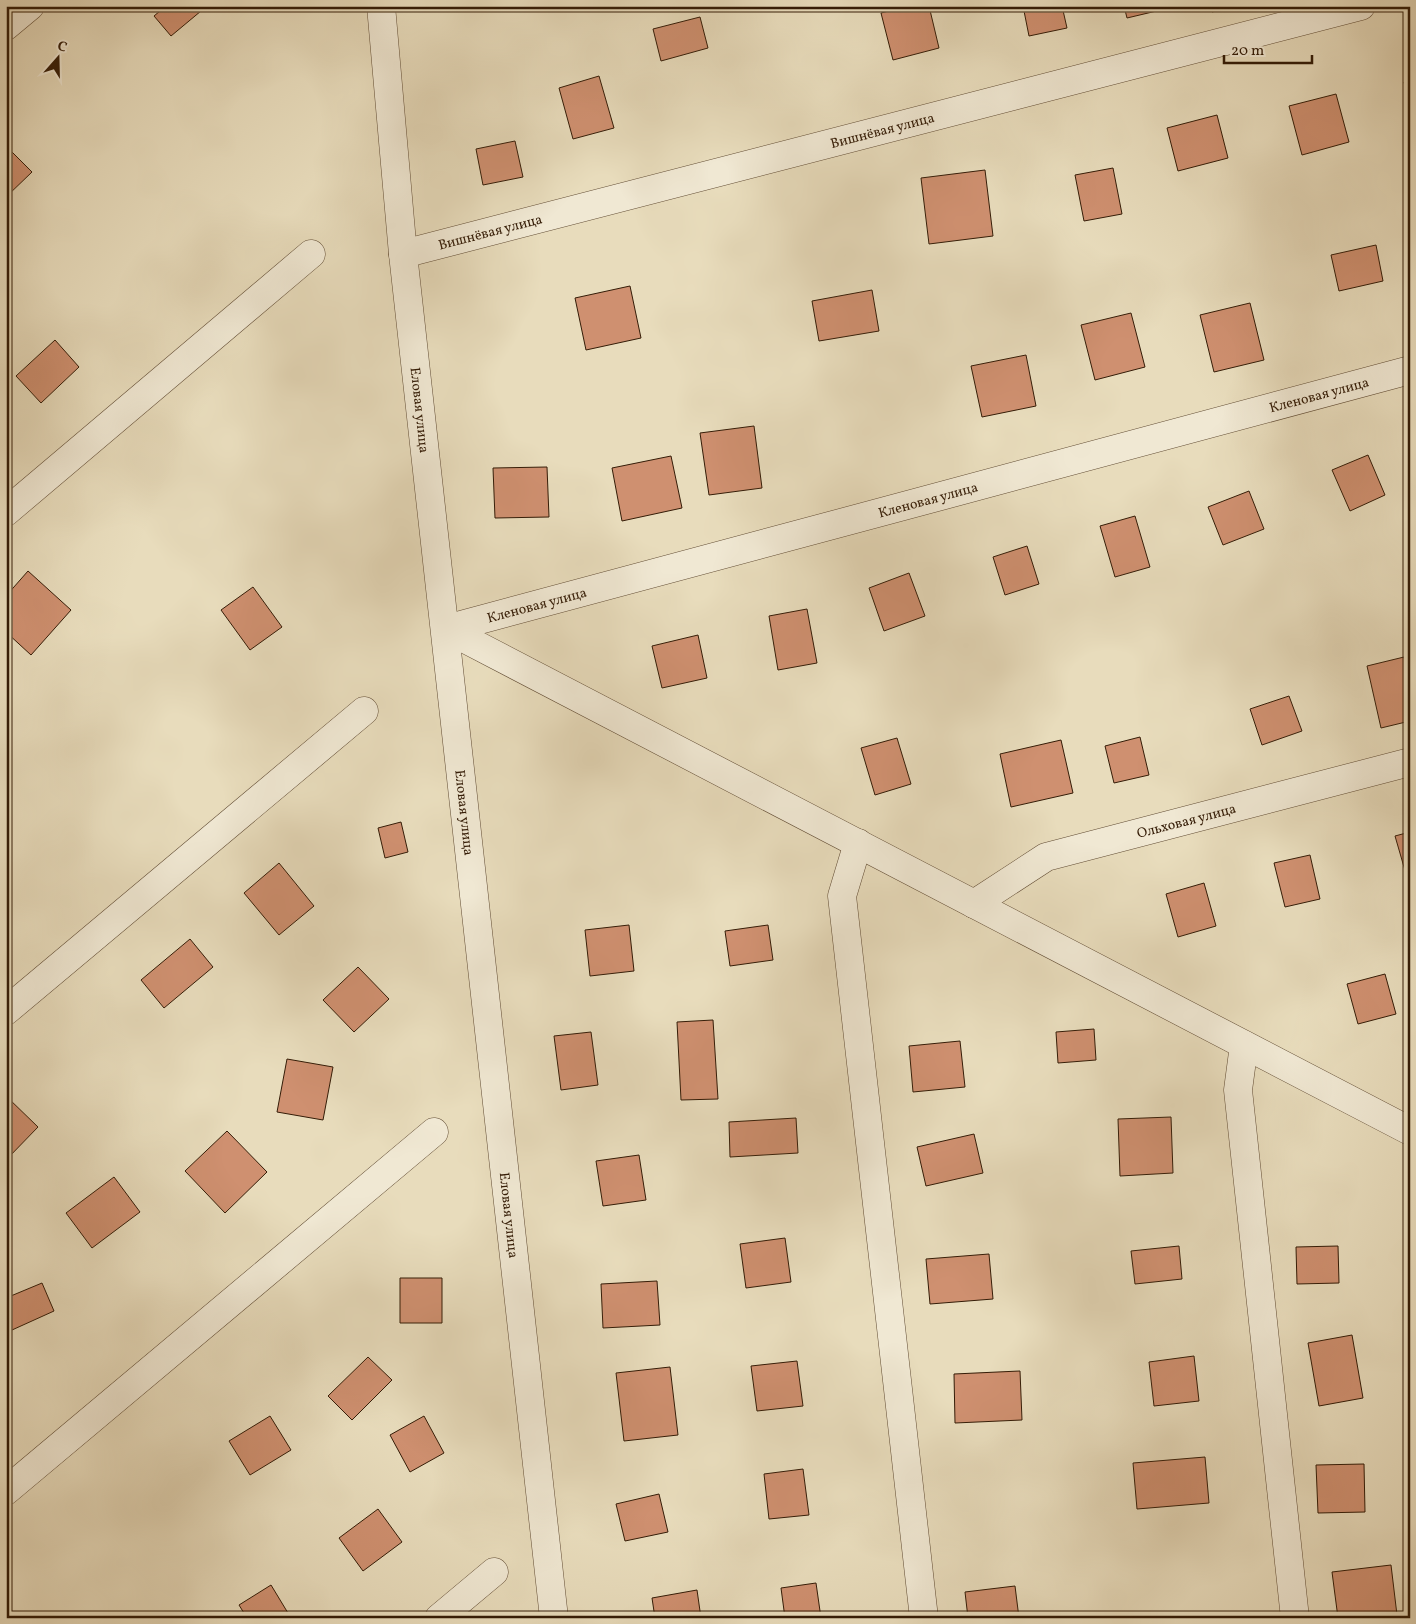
<svg xmlns="http://www.w3.org/2000/svg" width="1416" height="1624" viewBox="0 0 1416 1624" font-family="Vollkorn,serif">
  <style>
    .building { fill: #cf9070; stroke: #341c07 }
    .lines { fill: none; stroke-linecap: round; stroke-linejoin: round }
    .minor-casing { stroke: #614c34; stroke-width: 29 }
    .minor { stroke: #f0e8d3; stroke-width: 28 }
    .labels { text-anchor: middle; stroke-width: 4; stroke-linejoin: round; paint-order: stroke }
    .street-label { font-size: 14px; fill: #341c07; stroke: #f0e8d3 }
  </style>
  <rect width="100%" height="100%" fill="#e8dcbc"/>
  <filter id="stains"><feTurbulence type="fractalNoise" baseFrequency=".004" numOctaves="4"/><feColorMatrix values="0 0 0 0 .2 0 0 0 0 .09 0 0 0 0 .02 0 0 0 .5 -.17"/></filter>
  <radialGradient id="worn" r=".72"><stop offset=".6" stop-color="#630" stop-opacity="0"/><stop offset="1" stop-color="#630" stop-opacity=".3"/></radialGradient>
  <!-- building -->
  <path class="building" d="M166 6H198L201 11 171 36 154 16Z
    M908 6H929L939 48 893 60 881 13Z
    M1023 6H1062L1067 28 1029 36Z
    M1124 6H1164L1165 9 1127 18Z
    M1211 6H1236L1212 12Z
    M700 17 708 48 661 61 653 29Z
    M599 76 614 128 573 139 559 88Z
    M1410 81V107L1404 82Z
    M1336 94 1349 142 1302 155 1289 106Z
    M1217 115 1228 158 1178 171 1167 128Z
    M515 141 523 177 483 185 476 149Z
    M6 146 32 172 6 197Z
    M1113 168 1122 214 1084 221 1075 175Z
    M985 170 993 236 929 244 921 178Z
    M1376 245 1383 281 1339 291 1331 255Z
    M630 286 641 338 586 350 575 298Z
    M872 290 879 331 819 341 812 301Z
    M1250 303 1264 360 1214 372 1200 315Z
    M1131 313 1145 367 1095 380 1081 325Z
    M55 340 79 367 41 403 16 376Z
    M1026 355 1036 406 982 417 971 366Z
    M754 426 762 488 709 495 700 433Z
    M1368 455 1385 495 1350 511 1332 470Z
    M671 456 682 508 622 521 612 468Z
    M547 467 549 517 495 518 493 468Z
    M1249 491 1264 529 1223 545 1208 507Z
    M1135 516 1150 567 1115 577 1100 526Z
    M1027 546 1039 584 1005 595 993 557Z
    M28 571 71 610 31 655 6 632V596Z
    M909 573 925 616 884 631 869 588Z
    M253 587 282 627 250 650 221 610Z
    M807 609 817 663 778 670 769 616Z
    M698 635 707 678 662 688 652 646Z
    M1404 657 1410 681V721L1381 728 1367 666Z
    M1289 696 1302 731 1262 745 1250 709Z
    M1140 737 1149 775 1114 783 1105 746Z
    M897 738 911 784 875 795 861 748Z
    M1061 740 1073 793 1011 807 1000 754Z
    M401 822 408 852 385 858 378 828Z
    M1410 832V873L1406 874 1395 836Z
    M1310 855 1320 899 1285 907 1274 863Z
    M279 863 314 906 279 935 244 893Z
    M1204 883 1216 926 1178 937 1166 894Z
    M629 925 634 971 590 976 585 930Z
    M768 925 773 960 730 966 725 931Z
    M190 939 213 967 164 1008 141 980Z
    M358 967 389 999 354 1032 323 1000Z
    M1385 974 1396 1014 1358 1024 1347 984Z
    M713 1020 718 1099 681 1100 677 1022Z
    M1094 1029 1096 1060 1058 1063 1056 1032Z
    M591 1032 598 1085 561 1090 554 1036Z
    M960 1041 965 1087 913 1092 909 1046Z
    M287 1059 333 1067 323 1120 277 1112Z
    M6 1096 38 1127 6 1160Z
    M1171 1117 1173 1173 1120 1176 1118 1119Z
    M796 1118 798 1153 730 1157 729 1122Z
    M227 1131 267 1172 225 1213 185 1171Z
    M974 1134 983 1173 926 1186 917 1147Z
    M639 1155 646 1200 603 1206 596 1161Z
    M114 1177 140 1212 92 1248 66 1213Z
    M785 1238 791 1282 746 1288 740 1244Z
    M1179 1246 1182 1279 1135 1284 1131 1251Z
    M1338 1246 1339 1283 1297 1284 1296 1247Z
    M989 1254 993 1299 930 1304 926 1259Z
    M400 1278H442V1323H400Z
    M657 1281 660 1325 603 1328 601 1284Z
    M42 1283 54 1311 12 1330 6 1317V1298Z
    M1352 1335 1363 1398 1319 1406 1308 1343Z
    M1194 1356 1199 1401 1154 1406 1149 1362Z
    M368 1357 392 1380 352 1420 328 1396Z
    M797 1361 803 1406 757 1411 751 1366Z
    M670 1367 678 1435 624 1441 616 1373Z
    M1020 1371 1022 1420 955 1423 954 1374Z
    M270 1416 291 1450 250 1475 229 1441Z
    M424 1416 444 1453 410 1472 390 1435Z
    M1205 1457 1209 1503 1137 1509 1133 1463Z
    M1364 1464 1365 1512 1318 1513 1316 1465Z
    M803 1469 809 1515 769 1519 764 1474Z
    M659 1494 668 1532 625 1541 616 1504Z
    M378 1509 402 1542 363 1571 339 1538Z
    M1391 1565 1397 1615 1378 1618H1338L1332 1572Z
    M816 1583 821 1618H785L781 1588Z
    M271 1585 291 1618H247L239 1605Z
    M1015 1586 1019 1618H968L965 1592Z
    M697 1590 701 1618H655L652 1598Z
    M1217 1615V1618H1187Z"/>
  <g class="lines">
    <!-- minor casing -->
    <g class="minor-casing">
      <g id="minor">
        <path id="s1" d="M381 6 403 254 554 1618"/>
        <path d="M6 26 30 6"/>
        <path id="s2" d="M403 254 1361 6"/>
        <path d="M6 512 311 254"/>
        <path d="M446 629 1410 1131"/>
        <path id="s3" d="M446 629 1410 370"/>
        <path d="M858 843 842 896 924 1618"/>
        <path id="s4" d="M974 904 1046 857 1410 762"/>
        <path d="M6 1011 364 711"/>
        <path d="M1244 1045 1238 1090 1295 1618"/>
        <path d="M6 1491 434 1132"/>
        <path d="M439 1618 494 1572"/>
      </g>
    </g>
    <!-- minor -->
    <use href="#minor" class="minor"/>
  </g>
  <g class="labels">
    <!-- street labels -->
    <g class="street-label">
      <text dy="5" stroke="none"><textPath href="#s2" startOffset="495">Вишнёвая улица</textPath></text>
      <text dy="5" stroke="none"><textPath href="#s2" startOffset="90">Вишнёвая улица</textPath></text>
      <text dy="5" stroke="none"><textPath href="#s3" startOffset="904">Кленовая улица</textPath></text>
      <text dy="5" stroke="none"><textPath href="#s1" startOffset="406">Еловая улица</textPath></text>
      <text dy="5" stroke="none"><textPath href="#s3" startOffset="499">Кленовая улица</textPath></text>
      <text dy="5" stroke="none"><textPath href="#s3" startOffset="94">Кленовая улица</textPath></text>
      <text dy="5" stroke="none"><textPath href="#s1" startOffset="811">Еловая улица</textPath></text>
      <text dy="5" stroke="none"><textPath href="#s4" startOffset="231">Ольховая улица</textPath></text>
      <text dy="5" stroke="none"><textPath href="#s1" startOffset="1216">Еловая улица</textPath></text>
    </g>
  </g>
  <!-- margin -->
  <rect width="1416" height="1624" fill="none" stroke="#e8dcbc" stroke-width="25"/>
  <rect x="8" y="8" width="1401" height="1609" fill="none" stroke="#341c07" stroke-width="2.5"/>
  <rect x="12" y="12" width="1391" height="1599" fill="none" stroke="#341c07"/>
  <!-- north arrow -->
  <g transform="translate(58 58) rotate(20)" stroke="#f0e8d3" stroke-width="4" paint-order="stroke">
  <path d="M0-4L9 19L0 12L-9 19Z" fill="#341c07"/>
  <text y="-8" font-size="14" font-weight="bold" text-anchor="middle" fill="#341c07">С</text>
  </g>
  <!-- scale -->
  <path d="M1224 55v8h88v-8" fill="none" stroke="#341c07" stroke-width="2.5"/>
  <text x="1231" y="55" font-size="15" fill="#341c07" stroke="#f0e8d3" stroke-width="4" paint-order="stroke">20 m</text>
  <rect width="100%" height="100%" filter="url(#stains)"/>
  <rect width="100%" height="100%" fill="url(#worn)"/>
</svg>
